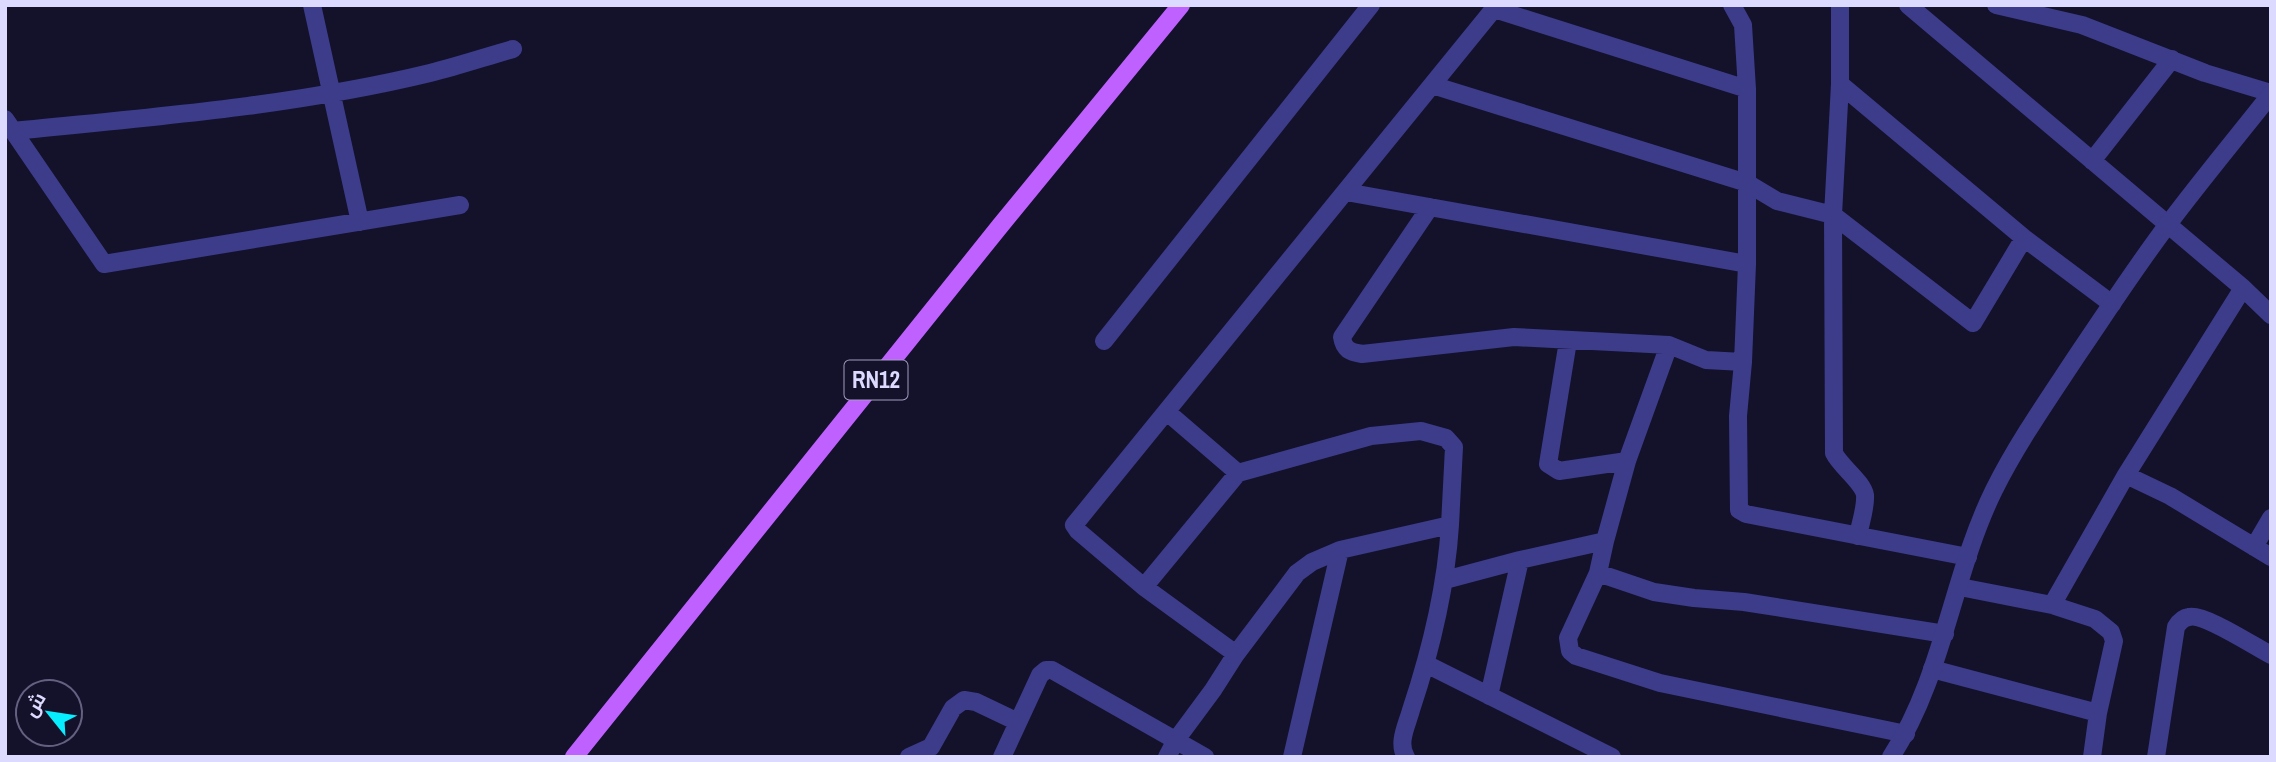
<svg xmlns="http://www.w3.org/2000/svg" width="2276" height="762" viewBox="0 0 2276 762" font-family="'Archivo Narrow',Cairo,sans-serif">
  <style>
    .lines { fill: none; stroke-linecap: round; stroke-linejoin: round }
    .minor { stroke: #3c3c8a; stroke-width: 18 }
    .tertiary { stroke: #3c3c8a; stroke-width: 18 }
    .primary { stroke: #bf61ff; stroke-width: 18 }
    .labels { text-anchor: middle; stroke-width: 7; stroke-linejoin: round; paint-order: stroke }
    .shield { fill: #14112b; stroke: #a19ebf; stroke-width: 2 }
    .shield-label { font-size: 23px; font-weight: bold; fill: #dddaff }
  </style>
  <rect width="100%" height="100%" fill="#14112b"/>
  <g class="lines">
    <!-- minor -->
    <path class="minor" d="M312 5 360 222
      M1732 5 1743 25 1747 89V264L1743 362 1738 416 1739 510 1746 514 1968 557
      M1840 5V84L1833 215 1834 453C1840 466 1863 482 1865 495 1866 508 1860 524 1858 536
      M1908 5 2243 288 2271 315
      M1996 5 2082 25 2205 73 2271 93
      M1494 9 1747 89
      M1840 84 2024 238 2112 304
      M1432 85 1747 183 1777 201 1833 215 1973 323 2024 238
      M5 119 104 264 460 205
      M13 131C153 117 294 106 430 73 458 66 485 57 513 49
      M2092 161 2172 59
      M1346 192 1747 264
      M1430 207 1342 337C1344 350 1350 352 1362 354L1514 337 1669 345 1706 360 1743 362
      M1104 341 1371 5
      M1568 341 1548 464 1559 471 1627 461
      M1167 412 1238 473
      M2126 475 2243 288
      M1605 541 1598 573 1568 638 1570 651 1576 656 1660 683 1906 734
      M2254 547 2271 518
      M1598 573 1654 592 1694 598 1744 602 1945 634
      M1445 580 1520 560 1605 541 1627 461 1669 345
      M1144 587 1238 473 1371 436 1421 431 1446 438 1454 447 1450 525 1340 550
      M1960 587 2052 605 2095 619 2111 632 2114 641 2098 713 2092 757
      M2052 605 2126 475 2170 496 2271 557
      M1236 654 1144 587 1078 531 1074 525 1497 5
      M1426 664 1612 757
      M1932 669 2098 713
      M1489 696 1520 560
      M909 757 931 747 953 708 964 700 976 702 1018 722
      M1002 757 1040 675 1046 670H1052L1205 757
      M1167 757 1176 740 1213 690 1236 654 1297 573 1312 562 1340 550 1292 757
      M1406 757C1397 743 1407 725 1411 710 1431 650 1446 588 1450 525
      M2156 757 2176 627C2179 622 2182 618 2189 617 2204 613 2255 647 2271 655"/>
    <!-- tertiary -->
    <path class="tertiary" d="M1891 757C1944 675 1952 575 1994 490 2018 442 2049 398 2078 354 2108 310 2137 265 2169 223 2202 179 2237 137 2271 94"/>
    <!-- primary -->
    <path class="primary" d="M574 757 1000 226 1181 5"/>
  </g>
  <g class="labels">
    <!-- shield labels -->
    <rect class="shield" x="844.5" y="360.5" width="63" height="39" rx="5"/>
    <g class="shield-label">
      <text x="876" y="388">RN12</text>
    </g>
  </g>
  <!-- border -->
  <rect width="2276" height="762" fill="none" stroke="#dddaff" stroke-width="14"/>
  <!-- north arrow -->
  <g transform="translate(49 713) rotate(300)"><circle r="33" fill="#14112b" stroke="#646180" stroke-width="2"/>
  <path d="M0-5L12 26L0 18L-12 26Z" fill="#06eeff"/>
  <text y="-10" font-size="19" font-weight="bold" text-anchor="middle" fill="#dddaff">ش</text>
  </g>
</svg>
